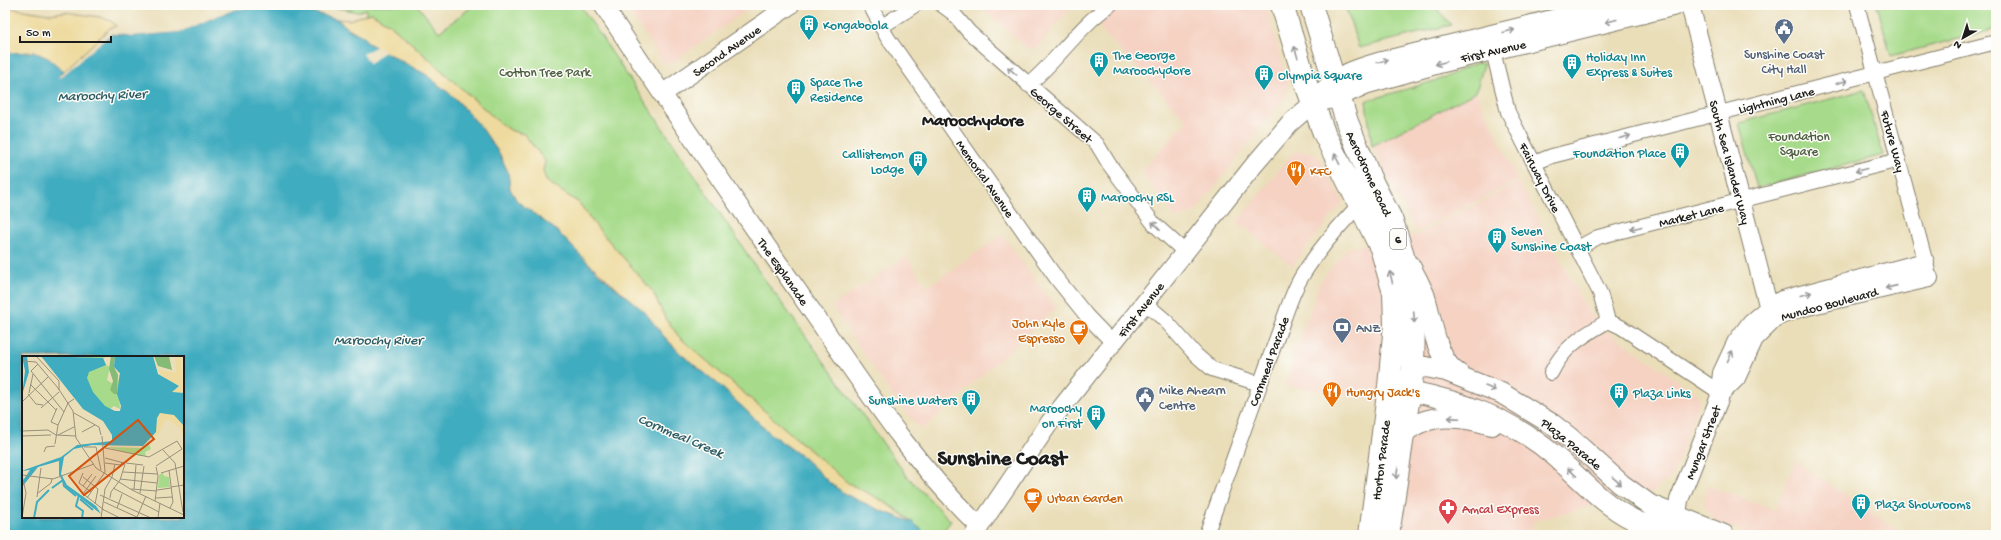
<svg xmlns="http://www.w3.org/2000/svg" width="2001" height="540" viewBox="0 0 2001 540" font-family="'Gochi Hand',sans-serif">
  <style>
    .built { fill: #f5d2c2 }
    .green { fill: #a7db8b; stroke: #627c54 }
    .sand { fill: #eeda9e; stroke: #857b5d }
    .water { fill: #40acbf; stroke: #2e646e; fill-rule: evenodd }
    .pier { fill: #eadeb9 }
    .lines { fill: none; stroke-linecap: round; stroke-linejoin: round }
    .minor-casing { stroke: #837d6a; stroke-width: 16 }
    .tertiary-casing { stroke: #837d6a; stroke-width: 20 }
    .secondary-casing { stroke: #837d6a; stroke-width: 22 }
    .primary-casing { stroke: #837d6a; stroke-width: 24 }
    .minor { stroke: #fff; stroke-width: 14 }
    .tertiary { stroke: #fff; stroke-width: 18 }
    .secondary { stroke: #fff; stroke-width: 20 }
    .primary { stroke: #fff; stroke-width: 22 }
    .oneway { stroke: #999 }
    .labels { text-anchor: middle; stroke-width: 3; stroke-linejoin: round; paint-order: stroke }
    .shield { fill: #fdfcf7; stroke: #605f5e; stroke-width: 1 }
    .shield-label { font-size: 12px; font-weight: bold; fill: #1c1c1c }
    .culture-label { font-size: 13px; fill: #0d838f; stroke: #fdfcf7; text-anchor: start }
    .street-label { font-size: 13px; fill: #1c1c1c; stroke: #fdfcf7 }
    .service-label { font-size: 13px; fill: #4e5e75; stroke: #fdfcf7; text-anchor: start }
    .park-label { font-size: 13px; fill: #4d5f43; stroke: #fdfcf7 }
    .food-label { font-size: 13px; fill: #c56008; stroke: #fdfcf7; text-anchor: start }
    .health-label { font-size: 13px; fill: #be3a42; stroke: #fdfcf7; text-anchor: start }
    .water-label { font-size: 14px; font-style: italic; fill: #2c5d65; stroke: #fdfcf7 }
    .district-label { font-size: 17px; font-weight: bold; fill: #1c1c1c; stroke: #fdfcf7 }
    .town-label { font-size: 21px; font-weight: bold; fill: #1c1c1c; stroke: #fdfcf7 }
    .inset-river { fill: none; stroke: #40acbf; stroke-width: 2 }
    .inset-road { fill: none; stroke: #98907a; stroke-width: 1 }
    .view { fill: #d4530e; fill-opacity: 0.15; stroke: #d4530e; stroke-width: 2 }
    .inset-edge { fill: none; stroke: #1c1c1c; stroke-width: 2 }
  </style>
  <rect width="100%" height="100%" fill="#fdfcf7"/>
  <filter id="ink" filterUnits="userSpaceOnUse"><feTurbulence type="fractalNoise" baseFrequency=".025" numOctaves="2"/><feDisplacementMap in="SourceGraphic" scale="8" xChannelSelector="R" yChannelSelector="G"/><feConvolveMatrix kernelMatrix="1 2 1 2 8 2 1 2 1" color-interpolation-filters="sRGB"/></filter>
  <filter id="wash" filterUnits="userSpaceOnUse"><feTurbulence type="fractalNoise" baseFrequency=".012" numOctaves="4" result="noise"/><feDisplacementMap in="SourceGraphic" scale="16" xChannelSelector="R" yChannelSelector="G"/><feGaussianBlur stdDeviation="0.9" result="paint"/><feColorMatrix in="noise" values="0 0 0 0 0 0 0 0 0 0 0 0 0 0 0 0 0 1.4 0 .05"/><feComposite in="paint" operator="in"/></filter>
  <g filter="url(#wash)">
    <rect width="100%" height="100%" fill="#eadeb9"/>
    <!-- built -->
    <path class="built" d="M625 5H754L672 63H664Z
      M978 5H1078L1065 14 1037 49 1026 47Z
      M1089 5H1266L1288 83 1286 96 1194 213 1175 218 1141 171 1187 121 1103 32Z
      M1476 92 1518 180 1416 232 1372 146Z
      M1298 151 1313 153 1319 158 1343 202 1292 266 1237 222 1291 155Z
      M1519 182 1587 310 1614 336 1697 394 1700 401 1672 477 1651 493 1596 505 1533 521 1531 535H1395L1378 401 1284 385 1320 282 1348 248 1419 234Z
      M1002 235 1056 308 922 430 894 399 832 306 906 257 927 287Z
      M1795 461 1905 535H1750L1714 521 1703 504 1708 486 1775 510Z"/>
    <!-- green -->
    <path class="green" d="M335 5H417L439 32 474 5H580L760 273 906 475 951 521 940 535H928L900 512 883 501 848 483 679 337 664 316 653 292 595 225 579 203 546 181 543 171 545 161 524 134 512 131 501 124 391 25 371 13 366 14V9L357 12 334 7Z
      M1345 5H1434L1451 25 1359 48Z
      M1877 5H1996V29L1891 56Z
      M1476 63 1484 64 1476 92 1372 146 1366 101 1441 79Z
      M1864 90 1883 155 1757 188 1739 123Z"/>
    <!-- sand -->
    <path class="sand" d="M5 7 49 14 65 12 100 17 111 21 116 26 109 29 64 71 58 66 12 53H5Z
      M371 13 391 25 501 124 512 131 524 134 545 161 543 171 546 181 579 203 595 225 653 292 664 316 679 337 848 483 883 501 912 522 879 510 845 494 830 483 804 458 772 435 718 384 681 354 622 292 517 201 510 189 508 172 499 153 481 127 455 98 425 74 368 43C360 33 346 28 337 19L349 20Z"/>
    <!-- water -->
    <path class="water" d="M257 5H285L337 19 348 29 363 36 368 43 425 74 455 98 481 127 499 153 508 172 510 189 517 201 556 230 599 274 644 311 666 339 681 354 718 384 772 435 804 458 830 483 845 494 879 510 912 522 928 535H5V53L34 52 48 58 64 71 58 76 60 78 110 34 132 36 180 32 217 16 237 9 251 8ZM23 357H183V517H23Z"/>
    <!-- pier -->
    <path class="pier" d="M257 5 251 8 237 9 217 16 180 32 132 36 112 33 60 78 58 77 112 31 132 34 171 31 192 26 216 14 237 7Z
      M377 46 386 50 370 64 363 54Z"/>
  </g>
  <g filter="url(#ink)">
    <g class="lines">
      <!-- minor casing -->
      <g class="minor-casing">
        <path id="minor" d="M870 5 887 37 1057 279 1086 315 1113 343
          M942 5 953 13 969 32 1097 144 1109 164 1154 224 1185 252
          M1857 5 1928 271
          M881 27 915 5
          M1493 51 1508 112 1600 293 1608 321
          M1028 85C1058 60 1078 27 1110 5
          M1534 163 1552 156 1996 42
          M1578 248 1598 237 1899 160
          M1145 303 1166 321 1196 355 1212 369 1260 384
          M1608 321 1621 327 1721 393
          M1551 373C1564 346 1583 336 1608 321
          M1206 535 1284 318C1289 304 1294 289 1302 276 1318 250 1339 226 1360 204"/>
      </g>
      <!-- tertiary casing -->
      <g class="tertiary-casing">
        <path id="tertiary" d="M603 5C670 107 739 207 809 307 862 383 912 462 979 526
          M1690 5 1767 301 1775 316
          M662 94 790 5
          M1721 393 1736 378 1754 339 1776 317 1799 308 1929 278
          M1675 529 1679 500 1719 399 1722 373 1736 343 1751 323 1770 307 1782 300 1925 262
          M974 535 1050 422 1254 165 1289 124 1313 103"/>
      </g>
      <!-- secondary casing -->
      <g class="secondary-casing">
        <path id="secondary" d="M1324 91C1339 75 1357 69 1378 63L1613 5
          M1313 103 1339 96 1365 84 1443 62 1676 5
          M1410 266C1415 275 1420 285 1424 294 1433 320 1434 360 1460 375
          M1413 369 1426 367 1446 371 1501 393 1552 424 1570 438 1621 484 1650 505 1724 535
          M1410 391C1465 402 1511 419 1555 456 1579 477 1602 504 1632 519 1649 528 1669 530 1687 535
          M1403 434C1427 411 1463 416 1492 425"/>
      </g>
      <!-- primary casing -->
      <g class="primary-casing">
        <path id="primary" d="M1282 5 1306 84 1324 133 1381 248 1394 293 1395 324 1389 386 1370 535
          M1311 5 1347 122 1370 178 1392 221 1402 252 1412 296 1414 321 1413 369 1388 535"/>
      </g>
      <!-- minor -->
      <use href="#minor" class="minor"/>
      <!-- tertiary -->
      <use href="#tertiary" class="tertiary"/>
      <!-- secondary -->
      <use href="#secondary" class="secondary"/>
      <!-- primary -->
      <use href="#primary" class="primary"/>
    </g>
    <!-- one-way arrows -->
    <defs><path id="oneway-shaft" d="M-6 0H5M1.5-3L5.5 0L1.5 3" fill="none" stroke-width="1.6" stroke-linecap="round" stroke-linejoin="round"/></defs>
    <g class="oneway">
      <use href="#oneway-shaft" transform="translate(1611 21) rotate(166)"/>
      <use href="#oneway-shaft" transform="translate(1509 31) rotate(-14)"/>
      <use href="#oneway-shaft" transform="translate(1296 52) rotate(-107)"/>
      <use href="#oneway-shaft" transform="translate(1383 61) rotate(-14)"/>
      <use href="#oneway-shaft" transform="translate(1441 63) rotate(165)"/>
      <use href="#oneway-shaft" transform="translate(1012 71) rotate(-139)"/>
      <use href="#oneway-shaft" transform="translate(1842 82) rotate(-15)"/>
      <use href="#oneway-shaft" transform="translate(1625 137) rotate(-15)"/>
      <use href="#oneway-shaft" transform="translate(1337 159) rotate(-116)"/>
      <use href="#oneway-shaft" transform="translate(1861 170) rotate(165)"/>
      <use href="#oneway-shaft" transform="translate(1156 226) rotate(-134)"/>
      <use href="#oneway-shaft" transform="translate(1636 228) rotate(166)"/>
      <use href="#oneway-shaft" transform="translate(1391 277) rotate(-104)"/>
      <use href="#oneway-shaft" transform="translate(1891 287) rotate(167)"/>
      <use href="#oneway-shaft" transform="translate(1806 294) rotate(-15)"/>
      <use href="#oneway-shaft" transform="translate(1414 317) rotate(87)"/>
      <use href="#oneway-shaft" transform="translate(1730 356) rotate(-65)"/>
      <use href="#oneway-shaft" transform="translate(1490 388) rotate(23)"/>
      <use href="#oneway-shaft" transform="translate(1454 418) rotate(-176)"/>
      <use href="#oneway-shaft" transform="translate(1572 472) rotate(-137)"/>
      <use href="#oneway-shaft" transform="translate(1397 473) rotate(99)"/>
      <use href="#oneway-shaft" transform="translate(1617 481) rotate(41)"/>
    </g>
  </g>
  <!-- icons -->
  <defs>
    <g id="building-pin" transform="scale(1)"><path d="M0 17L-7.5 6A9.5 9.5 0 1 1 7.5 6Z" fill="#0f9aa8" stroke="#fdfcf7"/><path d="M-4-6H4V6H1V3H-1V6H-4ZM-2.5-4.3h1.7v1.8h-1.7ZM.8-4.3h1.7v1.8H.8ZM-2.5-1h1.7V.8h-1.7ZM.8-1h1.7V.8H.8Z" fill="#fff"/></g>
    <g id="civic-pin" transform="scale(1)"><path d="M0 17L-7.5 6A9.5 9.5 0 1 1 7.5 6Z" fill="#5c6f8a" stroke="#fdfcf7"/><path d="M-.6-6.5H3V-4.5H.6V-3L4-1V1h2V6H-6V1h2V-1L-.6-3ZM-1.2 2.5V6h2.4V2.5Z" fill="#fff"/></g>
    <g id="restaurant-pin" transform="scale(1)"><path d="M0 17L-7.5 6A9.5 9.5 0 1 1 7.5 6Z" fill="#e8710a" stroke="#fdfcf7"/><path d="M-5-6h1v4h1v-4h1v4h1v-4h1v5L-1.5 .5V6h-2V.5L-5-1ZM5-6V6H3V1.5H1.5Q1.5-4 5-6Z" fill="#fff"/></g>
    <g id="bank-pin" transform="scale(1)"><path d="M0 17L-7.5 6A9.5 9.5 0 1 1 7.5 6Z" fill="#5c6f8a" stroke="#fdfcf7"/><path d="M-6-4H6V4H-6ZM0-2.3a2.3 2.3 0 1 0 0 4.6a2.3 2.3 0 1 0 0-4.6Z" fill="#fff"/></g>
    <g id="cafe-pin" transform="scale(1)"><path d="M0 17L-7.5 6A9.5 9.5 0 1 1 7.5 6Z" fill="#e8710a" stroke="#fdfcf7"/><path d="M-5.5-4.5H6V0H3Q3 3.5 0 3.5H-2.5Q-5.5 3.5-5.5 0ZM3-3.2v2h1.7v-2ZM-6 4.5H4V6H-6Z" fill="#fff"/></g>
    <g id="pharmacy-pin" transform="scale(1)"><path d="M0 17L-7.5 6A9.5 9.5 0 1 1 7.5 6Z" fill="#e0444e" stroke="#fdfcf7"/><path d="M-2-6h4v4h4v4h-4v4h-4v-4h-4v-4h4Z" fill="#fff"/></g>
  </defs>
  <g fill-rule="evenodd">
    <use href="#building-pin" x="809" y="24"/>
    <use href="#civic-pin" x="1784" y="28"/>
    <use href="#building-pin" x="1099" y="61"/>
    <use href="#building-pin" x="1572" y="63"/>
    <use href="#building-pin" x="1264" y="74"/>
    <use href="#building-pin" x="796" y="88"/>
    <use href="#building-pin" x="1680" y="152"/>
    <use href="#building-pin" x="918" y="160"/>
    <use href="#restaurant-pin" x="1296" y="170"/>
    <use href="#building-pin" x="1087" y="196"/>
    <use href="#building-pin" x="1497" y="237"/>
    <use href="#bank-pin" x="1342" y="327"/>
    <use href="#cafe-pin" x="1079" y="329"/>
    <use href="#restaurant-pin" x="1332" y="391"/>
    <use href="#building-pin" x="1619" y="392"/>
    <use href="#civic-pin" x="1145" y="396"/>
    <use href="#building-pin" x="971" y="399"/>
    <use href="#building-pin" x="1096" y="414"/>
    <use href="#cafe-pin" x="1033" y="497"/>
    <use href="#building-pin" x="1861" y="503"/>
    <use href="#pharmacy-pin" x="1448" y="508"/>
  </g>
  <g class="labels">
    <!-- shield labels -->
    <rect class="shield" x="1390" y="229" width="16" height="20" rx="3"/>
    <g class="shield-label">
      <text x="1398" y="243">6</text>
    </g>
    <!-- culture labels -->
    <g class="culture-label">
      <text x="823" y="29">Kongaboola</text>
      <text x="1113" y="59">The George<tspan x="1113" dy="15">Maroochydore</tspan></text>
      <text x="1586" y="61">Holiday Inn<tspan x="1586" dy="15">Express &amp; Suites</tspan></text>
      <text x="1278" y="79">Olympia Square</text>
      <text x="810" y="86">Space The<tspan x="810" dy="15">Residence</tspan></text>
      <text x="1666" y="157" text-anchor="end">Foundation Place</text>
      <text x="904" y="158" text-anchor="end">Callistemon<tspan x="904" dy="15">Lodge</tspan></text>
      <text x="1101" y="201">Maroochy RSL</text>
      <text x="1511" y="235">Seven<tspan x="1511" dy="15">Sunshine Coast</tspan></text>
      <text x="1633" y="397">Plaza Links</text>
      <text x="957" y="404" text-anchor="end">Sunshine Waters</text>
      <text x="1082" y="412" text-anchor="end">Maroochy<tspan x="1082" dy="15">on First</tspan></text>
      <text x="1875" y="508">Plaza Showrooms</text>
    </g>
    <!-- street labels -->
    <g class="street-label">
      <text transform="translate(726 50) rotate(-35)" y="5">Second Avenue</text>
      <text transform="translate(1493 50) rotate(-13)" y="5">First Avenue</text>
      <text transform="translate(1776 99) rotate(-14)" y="5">Lightning Lane</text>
      <text transform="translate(1062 114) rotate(41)" y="5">George Street</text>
      <text transform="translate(1894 141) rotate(75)" y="5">Future Way</text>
      <text transform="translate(1731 162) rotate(75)" y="5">South Sea Islander Way</text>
      <text transform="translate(1370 173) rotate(65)" y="5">Aerodrome Road</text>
      <text transform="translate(1541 177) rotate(63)" y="5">Fairway Drive</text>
      <text transform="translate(986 178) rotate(55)" y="5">Memorial Avenue</text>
      <text transform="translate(1691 214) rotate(-14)" y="5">Market Lane</text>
      <text transform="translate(784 271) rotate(55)" y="5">The Esplanade</text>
      <text transform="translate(1829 303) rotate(-15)" y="5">Mundoo Boulevard</text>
      <text transform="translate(1140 309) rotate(-52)" y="5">First Avenue</text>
      <text transform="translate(1268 361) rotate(-70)" y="5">Cornmeal Parade</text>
      <text transform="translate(1702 442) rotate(-69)" y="5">Mungar Street</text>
      <text transform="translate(1572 443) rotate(39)" y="5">Plaza Parade</text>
      <text transform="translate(1380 460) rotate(-83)" y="5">Horton Parade</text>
    </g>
    <!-- service labels -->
    <g class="service-label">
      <text x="1784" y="58" text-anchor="middle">Sunshine Coast<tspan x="1784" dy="15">City Hall</tspan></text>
      <text x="1356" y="332">ANZ</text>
      <text x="1159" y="394">Mike Ahearn<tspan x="1159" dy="15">Centre</tspan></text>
    </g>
    <!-- park labels -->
    <g class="park-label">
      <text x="545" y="76">Cotton Tree Park</text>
      <text x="1799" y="140">Foundation<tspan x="1799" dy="15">Square</tspan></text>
    </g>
    <!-- food labels -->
    <g class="food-label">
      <text x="1310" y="175">KFC</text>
      <text x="1065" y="327" text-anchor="end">John Kyle<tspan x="1065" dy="15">Espresso</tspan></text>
      <text x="1346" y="396">Hungry Jack's</text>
      <text x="1047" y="502">Urban Garden</text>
    </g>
    <!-- health labels -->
    <g class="health-label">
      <text x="1462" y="513">Amcal Express</text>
    </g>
    <!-- water labels -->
    <g class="water-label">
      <text transform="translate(102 94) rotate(-2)" y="5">Maroochy River</text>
      <text x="378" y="344">Maroochy River</text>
      <text transform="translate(681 435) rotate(23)" y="5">Cornmeal Creek</text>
    </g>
    <!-- district labels -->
    <g class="district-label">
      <text x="973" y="125">Maroochydore</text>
    </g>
    <!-- town labels -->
    <g class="town-label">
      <text x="1002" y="464">Sunshine Coast</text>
    </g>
  </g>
  <!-- overview -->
  <g transform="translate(22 356)">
    <rect width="162" height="162" fill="#eadeb9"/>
    <path d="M71 0H89L81 2 84 9 88 11 85 24 91 28 93 38 98 17 95 16 104 0 97 40 98 53 92 50 82 58 52 3ZM127 88 129 93 123 96 124 100H116L117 94 114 99 84 91 120 92ZM141 117 142 120 147 121 148 131 136 132 137 119Z" fill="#a7db8b"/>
    <path d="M89 0H93L92 11 96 19 95 38H92L88 34 91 25 87 13ZM132 0H147L150 14 136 10Z" fill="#85bb77"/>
    <path d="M153 0H158L162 37 150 36 157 30 142 23 135 13 154 17ZM138 57 151 58 158 65 162 70V83L158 72 147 64H143L136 79 127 85 134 76V62Z" fill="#eeda9e"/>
    <path d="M0 0H5L7 16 0 39 3 15ZM19 0 81 2 84 9 67 16 65 22 71 36 83 50 93 55H98L99 50 95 38 98 17 92 11 93 0H131L136 18 157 30 150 36 162 37V70L152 59 138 57 135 62 134 76 121 90 70 89 52 93 42 101 39 118 45 129 74 150 79 158 44 131 37 119V105L16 111 0 131V126L8 114 0 115 2 114 39 101 55 89 90 85V79L81 65 61 53Z" fill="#40acbf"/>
    <path class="inset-river" d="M41 124 42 130 54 140M30 132 41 124M57 139 54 150 61 155 60 162M58 143 71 154M12 162 15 146 27 134"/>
    <path class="inset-road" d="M14 0 37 25V34M0 5 14 6 36 32 51 55 54 82 74 112 110 134 162 159M16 8 9 15 42 56M8 28 34 54M7 37 11 18M6 38 14 48 21 49M0 46 26 21M19 52 37 36M35 52 29 66 36 69M52 57 77 71 79 79M0 75 26 74 34 79 54 80M60 76 73 69M36 79 52 71M0 80 29 79M80 80 83 116M33 88 36 69 46 47 52 43M62 91H74L79 114M83 92 127 101 155 85 160 93 134 110M141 94 153 107 161 156M22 96 24 91 33 90M83 102 102 107M83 107 99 109 100 106M104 107 121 109M147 114 151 146 148 152M101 116 136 118M61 117 57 127 69 136M139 117 162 110M0 119 31 123 72 108M0 119 4 137 0 162M61 121 76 133 73 148M90 121 93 108M98 123 135 127M61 130 70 118M149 131 162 129M91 132 137 156M109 133 135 135M112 133 114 109M135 134 149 132M16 137 29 127 30 122M60 137 82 154M118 137 122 110M61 138 74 120M78 139 129 162M15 141 19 112M65 142 83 116M88 142 89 136 98 124 103 108M134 142 150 141M133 145 136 120 134 111M82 146 117 162M95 152 100 138M80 153 98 162M115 161 124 140M79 162 83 133 90 121M136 162 138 147"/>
    <path class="view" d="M116 64 132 83 62 139 47 120Z"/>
    <rect width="162" height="162" class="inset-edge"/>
  </g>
  <!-- margin -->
  <rect width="2001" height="540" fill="none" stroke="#fdfcf7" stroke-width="20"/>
  <!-- north arrow -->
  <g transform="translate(1963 38) rotate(219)" stroke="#fdfcf7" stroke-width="3" paint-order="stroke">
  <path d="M0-3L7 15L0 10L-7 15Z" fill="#1c1c1c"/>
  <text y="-6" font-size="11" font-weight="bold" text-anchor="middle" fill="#1c1c1c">N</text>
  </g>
  <!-- scale -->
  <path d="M20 36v6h91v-6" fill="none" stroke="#1c1c1c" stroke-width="2"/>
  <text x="26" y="36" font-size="12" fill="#1c1c1c" stroke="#fdfcf7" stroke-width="3" paint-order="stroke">50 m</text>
</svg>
